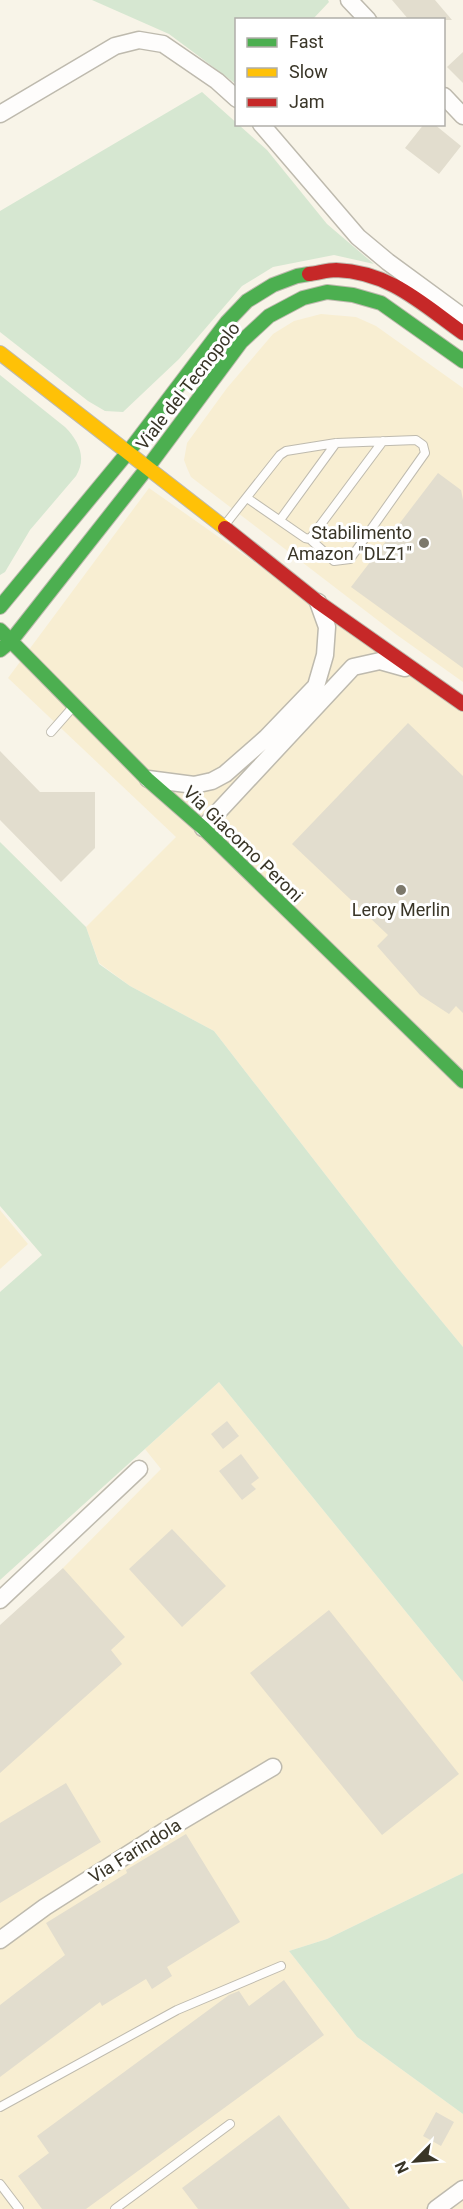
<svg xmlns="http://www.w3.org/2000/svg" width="463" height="2209" viewBox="0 0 463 2209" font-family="Roboto,sans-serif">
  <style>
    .built { fill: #f8eed2 }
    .green { fill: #d6e7d1 }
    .building { fill: #e2ddce }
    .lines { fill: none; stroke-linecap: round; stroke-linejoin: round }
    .lane-casing { stroke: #bebaae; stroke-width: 10 }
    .street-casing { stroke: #bebaae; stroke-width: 19 }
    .fast-casing { stroke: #bebaae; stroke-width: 16 }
    .slow-casing { stroke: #bebaae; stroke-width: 16 }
    .jam-casing { stroke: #bebaae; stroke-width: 16 }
    .lane { stroke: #fefdfc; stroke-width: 8 }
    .street { stroke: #fefdfc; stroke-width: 16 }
    .fast { stroke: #4caf50; stroke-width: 14 }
    .slow { stroke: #ffc107; stroke-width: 14 }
    .jam { stroke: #c62828; stroke-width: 14 }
    .poi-dot { fill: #7c786b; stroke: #fff; stroke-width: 2 }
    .labels { text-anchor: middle; stroke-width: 6; stroke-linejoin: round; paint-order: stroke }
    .street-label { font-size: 18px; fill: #393527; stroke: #fff }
    .poi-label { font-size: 18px; fill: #393527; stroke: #fff; text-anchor: end }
  </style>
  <rect width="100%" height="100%" fill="#f8f4e8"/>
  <!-- built -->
  <path class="built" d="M321 314 356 317 376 326 463 388V682L397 635 191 477 187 468 184 460 187 443 227 388 273 334 294 321Z
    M149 488 463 709V1347L397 1267 214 1031 130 986 99 963 86 927 176 837 8 678Z
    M0 1210 28 1244 0 1269Z
    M219 1382 463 1682V1873L327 1939 289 1951 357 2037 463 2114V2209H0V1631L66 1572 63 1568 161 1469 145 1449Z"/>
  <!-- green -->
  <path class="green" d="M92 0H328L329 2 313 19 237 20 236 84 169 34Z
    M202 92 267 150 327 224 374 264 334 255 273 267 242 286 179 359 123 412 105 411 88 401 0 332V211Z
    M0 375 65 427C79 441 87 458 76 476L30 530 5 572 0 575Z
    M0 842 86 927 99 964 130 986 214 1031 397 1267 463 1347V1682L219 1382 0 1580V1292L42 1255 0 1206Z
    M463 1873V2114L357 2037 289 1951 327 1939Z"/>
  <!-- building -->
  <path class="building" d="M392 0H435L452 20H409Z
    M463 52V83L447 67Z
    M424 124H434L461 146 439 174 405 148Z
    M438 473 461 490 463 500V668L351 587Z
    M408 723 463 776V1013L456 1006 449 1014 420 995 377 946 388 935 292 844Z
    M0 751 40 792H95V848L61 882 0 820Z
    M227 1421 239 1436 223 1449 211 1434Z
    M241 1454 259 1478 251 1484 256 1489 242 1500 219 1471Z
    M172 1529 226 1586 182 1627 129 1569Z
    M63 1568 125 1637 111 1650 122 1664 0 1773V1625Z
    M329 1610 459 1774 382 1835 250 1673Z
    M66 1783 101 1842 0 1903V1823Z
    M186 1834 240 1922 167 1967 172 1976 152 1989 146 1979 102 2006 100 2002 0 2077V2005L65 1955 46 1923 127 1873 126 1870Z
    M284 1980 324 2035 86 2209H42L18 2176 49 2153 37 2136 229 1995 239 1991 249 2006Z
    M436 2112 454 2122 441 2146 423 2136Z
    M279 2115 350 2209H198L182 2188Z"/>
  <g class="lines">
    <!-- lane casing -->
    <g class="lane-casing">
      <path id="lane" d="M280 520 336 443
        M224 526 280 455 286 451 336 443 416 440 423 445 425 453 350 559 334 561 310 539 305 538 247 498
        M310 539 383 441
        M51 732 73 707
        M0 2107 177 2010 281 1966
        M0 2184 19 2209
        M115 2209 230 2124"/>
    </g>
    <!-- street casing -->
    <g class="street-casing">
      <path id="street" d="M349 0 368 20
        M444 96 463 116
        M0 114 115 46 139 40 163 44 217 81 237 99
        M261 124 358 237 388 262 463 317
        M148 779 194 785 212 781 225 774 266 738 316 686 325 655 327 627 318 602
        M203 828 353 667 380 661 405 668
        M0 1600 139 1469
        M0 1940 45 1907 163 1832 273 1767
        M436 2209 463 2189"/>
    </g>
    <!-- fast casing -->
    <g class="fast-casing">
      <path id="fast" d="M0 607 129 451 227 322 247 301 273 285 297 276 309 274
        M0 630 147 779 203 828 463 1081
        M0 650 11 641 148 467 241 342 269 316 303 298 327 292 353 295 381 303 463 361"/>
    </g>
    <!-- slow casing -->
    <g class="slow-casing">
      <path id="slow" d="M0 353 225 528"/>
    </g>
    <!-- jam casing -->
    <g class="jam-casing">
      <path id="jam" d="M309 274C318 273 328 270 336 270 390 272 422 304 463 333
        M225 528 318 602 463 704"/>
    </g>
    <!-- lane -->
    <use href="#lane" class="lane"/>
    <!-- street -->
    <use href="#street" class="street"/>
    <!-- fast -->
    <use href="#fast" class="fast"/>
    <!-- slow -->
    <use href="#slow" class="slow"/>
    <!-- jam -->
    <use href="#jam" class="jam"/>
  </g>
  <!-- markers -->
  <g class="poi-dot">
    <circle cx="424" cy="543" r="6"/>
    <circle cx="401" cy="890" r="6"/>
  </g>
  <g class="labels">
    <!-- street labels -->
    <g class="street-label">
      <text transform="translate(188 386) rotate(-52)" y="6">Viale del Tecnopolo</text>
      <text transform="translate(243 844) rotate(44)" y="6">Via Giacomo Peroni</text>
      <text transform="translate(135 1851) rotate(-32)" y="6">Via Farindola</text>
    </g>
    <!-- poi labels -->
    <g class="poi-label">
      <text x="412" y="539">Stabilimento<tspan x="412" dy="21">Amazon "DLZ1"</tspan></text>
      <text x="401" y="916" text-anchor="middle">Leroy Merlin</text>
    </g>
  </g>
  <!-- legend -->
  <rect x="235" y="18" width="210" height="108" fill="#ffffff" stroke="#b0aea9" stroke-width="1.5"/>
  <rect x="247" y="38" width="30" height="9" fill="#4caf50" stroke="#b0aea9" stroke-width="1.5"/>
  <text x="289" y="48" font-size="18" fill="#393527">Fast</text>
  <rect x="247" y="68" width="30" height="9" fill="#ffc107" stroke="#b0aea9" stroke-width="1.5"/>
  <text x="289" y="78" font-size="18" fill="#393527">Slow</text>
  <rect x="247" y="98" width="30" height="9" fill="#c62828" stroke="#b0aea9" stroke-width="1.5"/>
  <text x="289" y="108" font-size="18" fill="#393527">Jam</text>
  <!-- north arrow -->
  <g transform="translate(415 2161) rotate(245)" stroke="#ffffff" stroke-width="4.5" paint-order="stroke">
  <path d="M0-4.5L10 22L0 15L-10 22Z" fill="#393527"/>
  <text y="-9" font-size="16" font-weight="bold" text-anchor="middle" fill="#393527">N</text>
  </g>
</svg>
